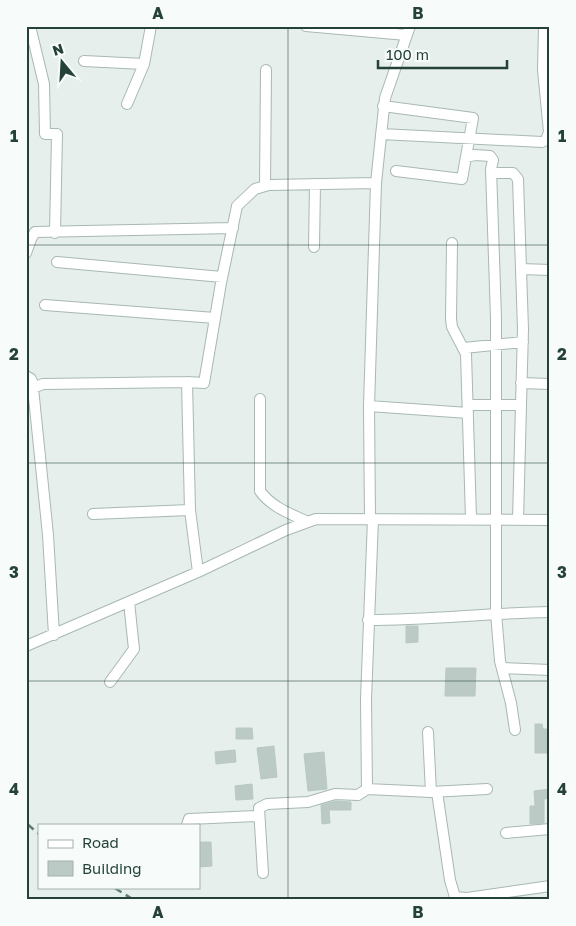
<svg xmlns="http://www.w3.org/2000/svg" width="576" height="926" viewBox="0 0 576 926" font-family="'Golos Text',sans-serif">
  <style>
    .building { fill: #bbcac4; stroke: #b8c9c2 }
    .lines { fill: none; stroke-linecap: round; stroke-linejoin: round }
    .minor-casing { stroke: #a8b8b2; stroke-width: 12 }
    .minor { stroke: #fff; stroke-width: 10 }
    .rail { stroke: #5f7d75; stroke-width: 2.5; stroke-dasharray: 10 5; stroke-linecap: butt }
    .grid { fill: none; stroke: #24423a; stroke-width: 1; stroke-opacity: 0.55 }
    .neatline { fill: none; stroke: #24423a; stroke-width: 2 }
    .grid-label { font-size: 16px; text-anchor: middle; font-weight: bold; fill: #24423a }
  </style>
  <rect width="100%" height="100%" fill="#e6efeb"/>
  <!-- building -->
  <path class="building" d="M406 626H418V642L406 643Z
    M446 668H476L475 696H445Z
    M535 724H542L543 729H550V753H535Z
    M236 728H252L253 739H236Z
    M274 746 277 777 261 779 257 748Z
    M235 750 236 762 216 764 215 752Z
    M324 752 327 789 308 791 304 754Z
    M252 784 253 799 236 800 235 786Z
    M550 789V798L544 799V823L530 824V806H535L534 791Z
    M336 801 351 802V810H329L330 823 322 824 321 805Z
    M199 842H211L212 866 199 867Z"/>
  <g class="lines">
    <!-- minor casing -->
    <g class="minor-casing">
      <path id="minor" d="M30 26 44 84 45 134H57L55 233
        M306 26 406 35
        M84 61 144 64
        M127 104 144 64 151 26
        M383 106 473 118 462 179 396 171
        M381 134 542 142 546 140 549 132 543 70 544 26
        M466 157 475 155 490 156 493 160 491 169 494 173H513L518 179 523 329 518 520
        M491 169 496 318V613L500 661 511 703 515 730
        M265 186 266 70
        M26 239H31L35 232 233 228
        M452 243 451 319 452 327 466 354 471 518
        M314 247 315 184
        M26 253 31 239
        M57 262 222 277
        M521 269 550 270
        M45 305 215 318
        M464 348 523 342
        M26 376 31 379 34 386
        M521 383 550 384
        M260 399V491C271 507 291 514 308 522
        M468 405H520
        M369 406 468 413
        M93 514 190 510
        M370 519 369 406 376 183 385 98 410 26
        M373 519 366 699 367 789 431 792 487 789
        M198 572 190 510 187 382 204 383 221 283 237 206 255 189 269 185 376 183
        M368 620C429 620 489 613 550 612
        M54 635 48 535 33 388 43 384 187 382
        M26 646 198 572 286 530 316 519 550 520
        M502 668 550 670
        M110 682 134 649 129 602
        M428 732 431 792
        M437 792 450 880 455 897 467 898 550 886
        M187 825 189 819 258 816
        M506 833 550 829
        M263 873 259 808 267 804 308 802 335 794 358 795 367 789"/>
    </g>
    <!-- minor -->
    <use href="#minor" class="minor"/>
    <!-- rail -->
    <path class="rail" d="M26 823 39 834
      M113 887 134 900"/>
  </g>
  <!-- grid -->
  <path class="grid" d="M288 26V900M26 245H550M26 463H550M26 681H550"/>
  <!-- border -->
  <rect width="576" height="926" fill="none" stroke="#f7fbf9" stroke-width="55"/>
  <!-- legend -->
  <rect x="38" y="824" width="162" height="65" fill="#f7fbf9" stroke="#a3b1ad"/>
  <rect x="48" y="840" width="25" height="8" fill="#ffffff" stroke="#a3b1ad"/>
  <text x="82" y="848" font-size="15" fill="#24423a">Road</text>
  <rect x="48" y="861" width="25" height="15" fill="#bbcac4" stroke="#a3b1ad"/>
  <text x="82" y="874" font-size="15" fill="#24423a">Building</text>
  <!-- north arrow -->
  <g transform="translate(62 62) rotate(342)" stroke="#f7fbf9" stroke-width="4" paint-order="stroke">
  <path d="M0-4L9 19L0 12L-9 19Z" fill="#24423a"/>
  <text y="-8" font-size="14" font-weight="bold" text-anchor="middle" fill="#24423a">N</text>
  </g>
  <!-- scale -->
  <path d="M378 60v8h129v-8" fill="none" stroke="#24423a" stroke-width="2.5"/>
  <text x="386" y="60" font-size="15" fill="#24423a" stroke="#f7fbf9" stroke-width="4" paint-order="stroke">100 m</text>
  <rect x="28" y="28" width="520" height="870" class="neatline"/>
  <g class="grid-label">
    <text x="158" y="19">A</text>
    <text x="418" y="19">B</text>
    <text x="14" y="142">1</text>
    <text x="562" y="142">1</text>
    <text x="14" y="360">2</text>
    <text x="562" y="360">2</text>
    <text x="14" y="578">3</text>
    <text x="562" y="578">3</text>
    <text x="14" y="795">4</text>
    <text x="562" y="795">4</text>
    <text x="158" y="918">A</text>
    <text x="418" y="918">B</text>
  </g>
</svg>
